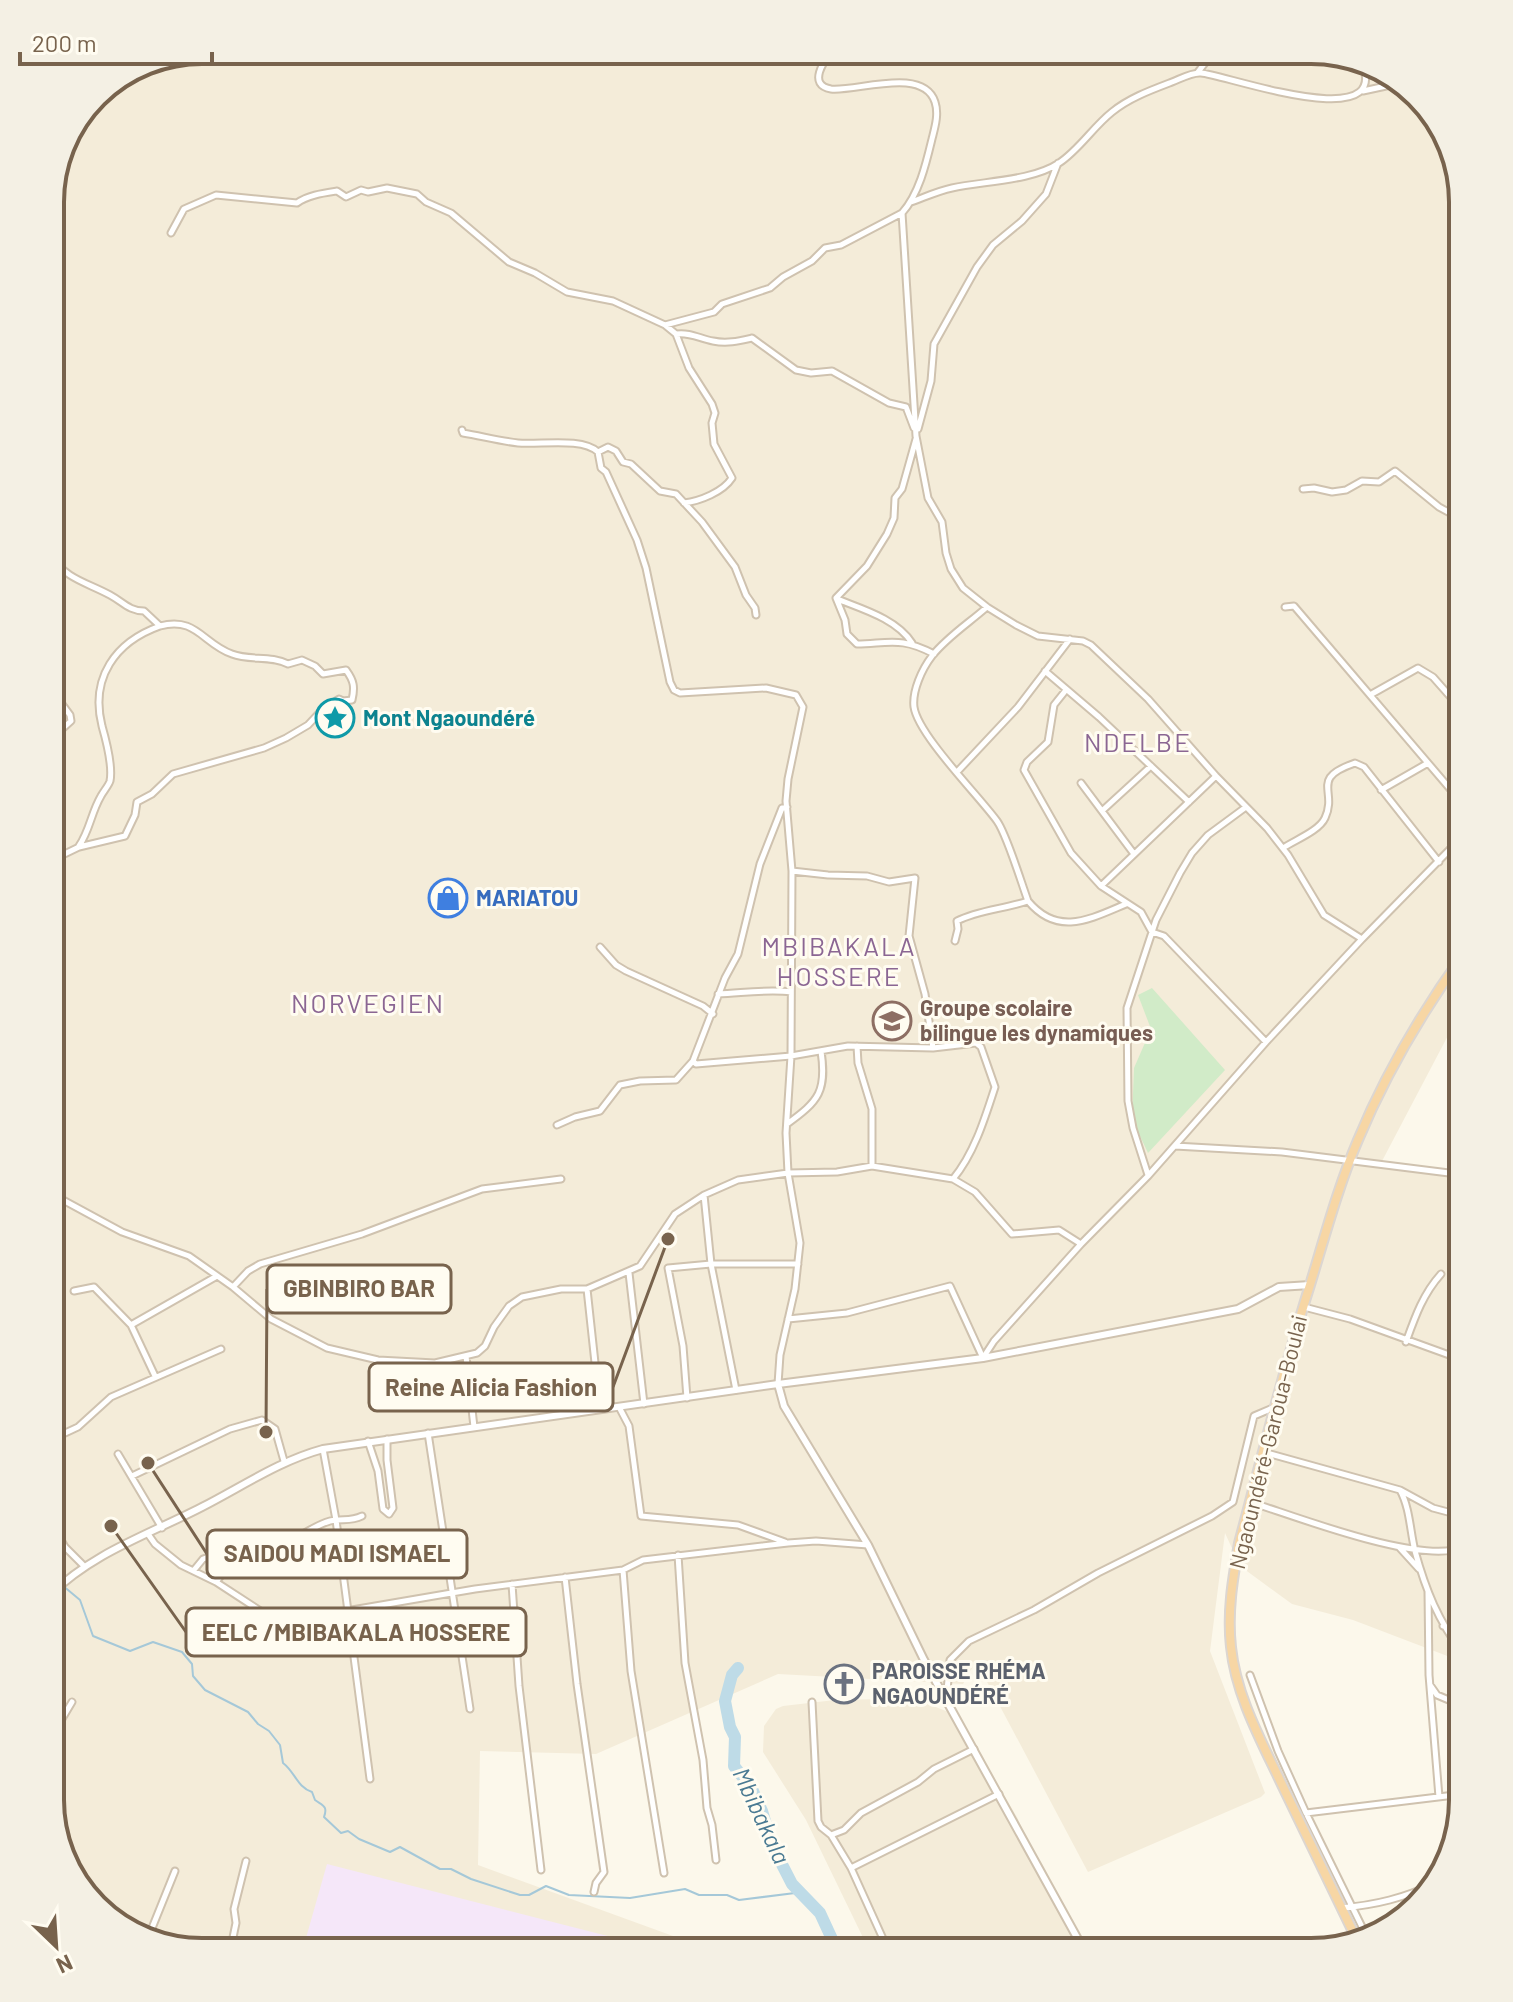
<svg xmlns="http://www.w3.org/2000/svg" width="1513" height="2002" viewBox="0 0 1513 2002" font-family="Barlow,sans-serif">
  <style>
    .residential { fill: #f4ecd9 }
    .education { fill: #f5e7f9 }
    .green { fill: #d1ebc8 }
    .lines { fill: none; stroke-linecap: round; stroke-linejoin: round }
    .stream { stroke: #a5c8d8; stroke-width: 2 }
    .river { stroke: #bedbe7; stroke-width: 12 }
    .minor-casing { stroke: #cfc2af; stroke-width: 9 }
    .tertiary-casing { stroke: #cfc2af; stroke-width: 10 }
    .trunk-casing { stroke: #dcd6d1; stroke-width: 12 }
    .minor { stroke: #fff; stroke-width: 5 }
    .tertiary { stroke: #fff; stroke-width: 6 }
    .trunk { stroke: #f7d6a4; stroke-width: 8 }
    .labels { text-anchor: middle; stroke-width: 6; stroke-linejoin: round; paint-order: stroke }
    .culture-label { font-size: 22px; font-weight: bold; fill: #0d838f; stroke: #fffcf1; text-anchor: start }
    .shop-label { font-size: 22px; font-weight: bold; fill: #366cbe; stroke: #fffcf1; text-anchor: start }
    .education-label { font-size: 22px; font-weight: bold; fill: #785e54; stroke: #fffcf1; text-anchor: start }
    .street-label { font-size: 22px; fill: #78634d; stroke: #fffcf1 }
    .worship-label { font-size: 22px; font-weight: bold; fill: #5b616d; stroke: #fffcf1; text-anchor: start }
    .water-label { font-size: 24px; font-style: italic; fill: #4a7a92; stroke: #fffcf1 }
    .quarter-label { font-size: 26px; letter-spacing: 2px; fill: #8b6693; stroke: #fffcf1 }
    .rim { fill: none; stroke: #78634d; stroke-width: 4 }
    .leader { fill: none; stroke: #78634d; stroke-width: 3 }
    .callout-dot { fill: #78634d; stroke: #fffcf1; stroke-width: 3 }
    .callout { fill: #fffcf1; stroke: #78634d; stroke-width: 3 }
    .callout-label { font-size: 24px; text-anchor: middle; font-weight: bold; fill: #78634d }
  </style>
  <rect width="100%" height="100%" fill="#fcf8eb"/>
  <!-- residential -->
  <path class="residential" d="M203 50H1320L1387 71 1438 118 1463 203V1007L1381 1163 1463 1178V1250L1447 1263 1463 1268V1662L1353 1620 1292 1604 1240 1566 1225 1533 1210 1651 1265 1793 1261 1797 1088 1872 976 1661 963 1684 778 1674 596 1754 480 1751 478 1865 717 1952H202L127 1932 75 1884 50 1800V192L66 135 102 88Z
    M881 1699 918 1700 956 1715 1017 1817 1051 1894 1084 1952H870L806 1820 763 1752 764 1726 776 1709 783 1706 835 1700Z"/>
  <!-- education -->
  <path class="education" d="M1368 65 1387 71 1396 79 1377 85Z
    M327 1864 670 1952H302Z"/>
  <!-- green -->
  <path class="green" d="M1152 988 1225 1070 1148 1153 1132 1119 1134 1068 1151 1029 1138 995Z"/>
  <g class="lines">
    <!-- stream -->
    <path class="stream" d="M50 1575 80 1600 93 1636 130 1651 153 1642 182 1652 192 1664 193 1676 205 1690 248 1712 258 1724 269 1731 280 1745 283 1763C295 1772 297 1787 312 1792L315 1800C323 1806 328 1806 324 1817L341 1833 348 1831 359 1839 390 1852 400 1847 440 1869H451L471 1879 520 1895H529L546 1886 569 1895 630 1898 685 1889 699 1895H727L739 1900 795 1893 799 1897 804 1895"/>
    <!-- river -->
    <path class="river" d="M738 1668 732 1675 725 1701 730 1727 735 1737 734 1766 752 1789 762 1811 772 1845 792 1884 820 1913 838 1952"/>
    <!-- minor casing -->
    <g class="minor-casing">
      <path id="minor" d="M832 50C824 61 807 85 831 89 856 92 923 66 935 102 939 114 935 127 932 139 926 164 919 194 902 213L916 436 928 498 942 522 946 553 951 569 963 588 987 607 1016 625 1038 636 1083 641 1091 645 1148 699 1216 776 1267 828 1288 855 1324 915 1362 939
        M1198 72 1215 50
        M1363 91 1400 83
        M911 202C925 197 938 191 952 188 984 181 1032 181 1059 163 1079 150 1093 127 1112 112 1129 98 1151 90 1172 82 1180 79 1192 72 1201 73 1226 75 1392 136 1362 63
        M171 233 184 209 216 195 297 203C308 195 324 193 337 191L346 197 361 190 368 192 387 188 417 194 426 202 451 213 509 262 535 273 567 292 613 301 665 325 714 312 722 304 770 288 783 277 812 261 825 248 841 245 902 213
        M665 325 676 334C691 332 700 339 713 341 727 344 739 341 752 338L796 370 811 373 832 371 889 403 906 407 914 428
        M676 334 689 368 712 404 715 413 712 423 714 444 732 478C723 492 700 501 684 503
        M918 429 931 381 934 344 977 267 993 245 1022 221 1046 194 1058 163
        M462 430 463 433C481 436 500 441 518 443 540 445 582 437 598 452L608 447 616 451 623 462 631 464 660 491 676 494 702 522 735 567 746 595 755 608 756 615
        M916 439 902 489 895 498 894 518 887 534 867 566 836 598 845 620 847 634 857 644C891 643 902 637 934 654
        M598 452 601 468 606 472 637 540 646 568 670 682 674 690 680 693 766 688 796 695 803 707 788 779 786 801 792 871 791 1056 786 1133 788 1173 800 1243 795 1289 780 1355 778 1384
        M1303 489 1314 488 1332 492 1346 490 1362 481 1379 482 1395 471 1439 507 1463 520
        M837 599C862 609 897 619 912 643
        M987 607C969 623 947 637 932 656 922 669 912 691 914 707 918 735 979 796 997 821 1007 835 1021 882 1028 901 1058 937 1090 919 1126 904
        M1285 607 1294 606 1463 804
        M1045 671 1099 717 1189 802
        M1066 690 1054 705 1048 742 1027 762 1024 770 1071 853 1101 886
        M1370 695 1418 668 1433 677 1463 711
        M50 740 71 721 70 715 50 688
        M957 772 1018 707 1070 639
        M1216 776 1101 886 1141 912 1152 932 1164 936 1266 1042
        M1081 783 1134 854
        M1381 790 1428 763
        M787 807 782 808 760 864 738 954 725 978 693 1061 696 1064 791 1056 848 1046 933 1048 976 1043 981 1047 995 1087C985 1118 974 1154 953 1179
        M1103 810 1151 766
        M79 846C90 830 91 813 101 796 103 792 109 785 110 781 113 766 106 740 102 726 90 678 115 642 160 626
        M1283 848C1295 840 1319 831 1325 818 1338 790 1309 779 1355 763L1364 767 1439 862
        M50 861 79 847 125 836 135 815 137 802 152 794 173 774 264 748 286 738 308 725 323 709 339 699 343 701 352 700C355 687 354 681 346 670L323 674 315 666 302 660 288 664C271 655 250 661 232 654 203 644 196 616 160 626L144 611C129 611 123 602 110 595 86 582 68 580 50 556
        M792 871 828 875 867 876 889 882 915 878 909 936 925 994 933 1048
        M955 941 958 929 957 921C978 910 1004 909 1028 901
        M600 947 616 965 626 971 703 1006 713 1014
        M718 994C743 993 767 989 791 992
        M857 1046 858 1063 872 1109V1166
        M787 1124C819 1101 827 1091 821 1051
        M557 1125 575 1117 600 1111 620 1085 640 1081 676 1080 693 1061
        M1175 1146 1282 1152 1457 1174 1463 1172
        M1148 1175 1133 1128 1128 1101 1127 1008 1156 920 1180 873 1192 853 1208 835 1246 807
        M50 1193 122 1232 189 1256 233 1287 271 1319 327 1348 378 1360 435 1363 477 1353 485 1346 494 1327 509 1306 522 1297 561 1289H587L640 1266 675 1214 704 1195 738 1180 788 1173 837 1172 872 1166 953 1179 975 1192 1012 1234 1059 1230 1081 1244
        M704 1195 711 1264 736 1390
        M629 1273 644 1404
        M233 1287 248 1271 260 1264 362 1234 482 1189 561 1179
        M587 1289 600 1409
        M74 1291 94 1287 131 1325
        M1304 1307 1350 1319 1463 1360
        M788 1319 847 1313 950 1286 983 1358
        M1406 1342C1415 1317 1423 1294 1441 1274
        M466 1356 474 1427
        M983 1358 994 1341 1081 1244 1148 1176 1266 1042 1362 939 1463 836
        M155 1376 131 1325 217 1276
        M687 1398 683 1346 668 1268 711 1264H798
        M619 1407 629 1426 641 1516 738 1525 785 1542
        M428 1433 470 1709
        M63 1434 78 1427 111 1397 221 1349
        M387 1439V1460L393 1508 389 1514
        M368 1441 378 1471 383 1509 389 1514
        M323 1449 336 1520 370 1779
        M1263 1452 1400 1490 1433 1508 1463 1516
        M118 1454 162 1528
        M132 1476 230 1429 262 1420 275 1429 284 1461
        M1400 1490C1410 1508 1410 1531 1415 1551 1426 1591 1438 1620 1463 1654
        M1250 1502C1295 1516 1423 1566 1463 1547
        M50 1521 65 1547 83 1565
        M148 1534 155 1544 181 1565 216 1582 262 1612 276 1617 346 1611 475 1589 623 1570 643 1560 788 1543 816 1541 868 1545
        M1399 1547 1419 1569
        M678 1555 685 1663 703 1760 707 1808 712 1825 716 1860
        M194 1570 203 1559 212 1556 229 1565
        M623 1570 631 1671 664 1873
        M565 1577 577 1684 604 1872 596 1883 594 1892
        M216 1582 241 1550 265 1543 273 1536C301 1544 305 1528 330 1521 342 1518 350 1522 362 1516
        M512 1584 519 1686 541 1870
        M1428 1591 1429 1675 1439 1797
        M1443 1626 1463 1634
        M1250 1675 1278 1751 1306 1813 1366 1935
        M1430 1685 1437 1695 1463 1706
        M946 1700 950 1660 969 1641 1034 1610 1098 1573 1212 1516 1233 1502 1254 1416 1275 1407
        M812 1702 818 1821 821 1827 831 1835 851 1868
        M50 1739 72 1702
        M1306 1813 1463 1794
        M831 1835 844 1830 861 1813 918 1782 934 1769 974 1749
        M1341 1908C1376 1905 1404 1898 1436 1883
        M148 1938 175 1871
        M230 1952 236 1923 234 1909 246 1861
        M889 1952 851 1868 999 1794"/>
    </g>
    <!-- tertiary casing -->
    <g class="tertiary-casing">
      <path id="tertiary" d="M778 1384 784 1406 868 1545 924 1660 1085 1952
        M50 1595C94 1552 148 1535 202 1507 243 1486 279 1461 323 1449L778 1384 983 1358 1238 1309 1279 1287 1310 1285"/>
    </g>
    <!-- trunk casing -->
    <g class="trunk-casing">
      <path id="trunk" d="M1356 1938C1332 1889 1308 1839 1284 1789 1263 1744 1236 1697 1231 1647 1227 1611 1233 1578 1239 1543 1262 1457 1283 1370 1310 1285 1325 1236 1338 1187 1358 1140 1385 1075 1422 1012 1463 955"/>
    </g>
    <!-- minor -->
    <use href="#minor" class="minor"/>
    <!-- tertiary -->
    <use href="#tertiary" class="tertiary"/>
    <!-- trunk -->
    <use href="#trunk" class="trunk"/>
  </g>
  <!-- icons -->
  <defs>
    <g id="sight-ring" transform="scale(2)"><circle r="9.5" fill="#fffcf1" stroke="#0f9aa8" stroke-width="1.5"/><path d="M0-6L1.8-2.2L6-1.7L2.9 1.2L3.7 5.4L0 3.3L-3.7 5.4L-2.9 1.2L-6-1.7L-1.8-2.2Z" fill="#0f9aa8"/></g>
    <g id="shop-ring" transform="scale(2)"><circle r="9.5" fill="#fffcf1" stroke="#3f7fe0" stroke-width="1.5"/><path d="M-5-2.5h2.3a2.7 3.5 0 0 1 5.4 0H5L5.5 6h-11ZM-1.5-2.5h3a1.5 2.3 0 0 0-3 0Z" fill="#3f7fe0"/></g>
    <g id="school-ring" transform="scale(2)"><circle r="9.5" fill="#fffcf1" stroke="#8d6e63" stroke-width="1.5"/><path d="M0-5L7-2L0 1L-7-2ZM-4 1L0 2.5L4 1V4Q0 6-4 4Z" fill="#8d6e63"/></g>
    <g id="church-ring" transform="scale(2)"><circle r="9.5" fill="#fffcf1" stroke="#6b7280" stroke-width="1.5"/><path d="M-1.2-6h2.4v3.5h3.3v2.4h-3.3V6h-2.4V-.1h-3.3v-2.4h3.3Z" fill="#6b7280"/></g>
  </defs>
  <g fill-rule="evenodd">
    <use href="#sight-ring" x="335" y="718"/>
    <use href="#shop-ring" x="448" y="898"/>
    <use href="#school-ring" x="892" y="1021"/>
    <use href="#church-ring" x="844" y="1684"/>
  </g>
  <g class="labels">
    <!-- culture labels -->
    <g class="culture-label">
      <text x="363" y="726">Mont Ngaoundéré</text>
    </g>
    <!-- shop labels -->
    <g class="shop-label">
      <text x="476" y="906">MARIATOU</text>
    </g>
    <!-- education labels -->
    <g class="education-label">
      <text x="920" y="1016">Groupe scolaire<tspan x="920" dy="25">bilingue les dynamiques</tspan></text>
    </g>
    <!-- street labels -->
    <g class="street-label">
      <text transform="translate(1268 1442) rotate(-76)" y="8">Ngaoundéré-Garoua-Boulai</text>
    </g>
    <!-- worship labels -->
    <g class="worship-label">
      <text x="872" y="1679">PAROISSE RHÉMA<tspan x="872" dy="25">NGAOUNDÉRÉ</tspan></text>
    </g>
    <!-- water labels -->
    <g class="water-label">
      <text transform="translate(761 1816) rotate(65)" y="8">Mbibakala</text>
    </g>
    <!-- quarter labels -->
    <g class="quarter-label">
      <text x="1138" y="752">NDELBE</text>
      <text x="839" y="956">MBIBAKALA<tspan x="839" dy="30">HOSSERE</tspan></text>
      <text x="368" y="1013">NORVEGIEN</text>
    </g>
  </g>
  <!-- crop -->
  <path d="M0 0H1513V2002H0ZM202 64H1311A138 138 0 0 1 1449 202V1800A138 138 0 0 1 1311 1938H202A138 138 0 0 1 64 1800V202A138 138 0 0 1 202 64Z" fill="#f4f0e4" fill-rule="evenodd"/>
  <path class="rim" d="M202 64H1311A138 138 0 0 1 1449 202V1800A138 138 0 0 1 1311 1938H202A138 138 0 0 1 64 1800V202A138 138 0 0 1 202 64Z"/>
  <!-- callouts -->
  <path class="leader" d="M266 1432L267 1289M668 1239L613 1387M148 1463L207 1554M111 1526L186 1632"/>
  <g class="callout-dot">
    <circle cx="266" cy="1432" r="8"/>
    <circle cx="668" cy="1239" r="8"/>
    <circle cx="148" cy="1463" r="8"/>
    <circle cx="111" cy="1526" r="8"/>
  </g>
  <g class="callout">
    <rect x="267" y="1265" width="184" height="48" rx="8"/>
    <rect x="369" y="1363" width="244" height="48" rx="8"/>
    <rect x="207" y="1530" width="260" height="48" rx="8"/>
    <rect x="186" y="1608" width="340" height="48" rx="8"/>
  </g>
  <g class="callout-label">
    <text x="359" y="1297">GBINBIRO BAR</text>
    <text x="491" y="1396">Reine Alicia Fashion</text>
    <text x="337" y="1562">SAIDOU MADI ISMAEL</text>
    <text x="356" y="1641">EELC /MBIBAKALA HOSSERE</text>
  </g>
  <!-- north arrow -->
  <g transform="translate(56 1946) rotate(155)" stroke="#fffcf1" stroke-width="6" paint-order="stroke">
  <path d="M0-6L14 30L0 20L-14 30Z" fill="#78634d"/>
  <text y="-12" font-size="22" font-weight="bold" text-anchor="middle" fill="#78634d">N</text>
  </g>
  <!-- scale -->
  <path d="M20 52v12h192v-12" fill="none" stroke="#78634d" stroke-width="4"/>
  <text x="32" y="52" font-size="24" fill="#78634d" stroke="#fffcf1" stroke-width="6" paint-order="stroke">200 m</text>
</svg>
